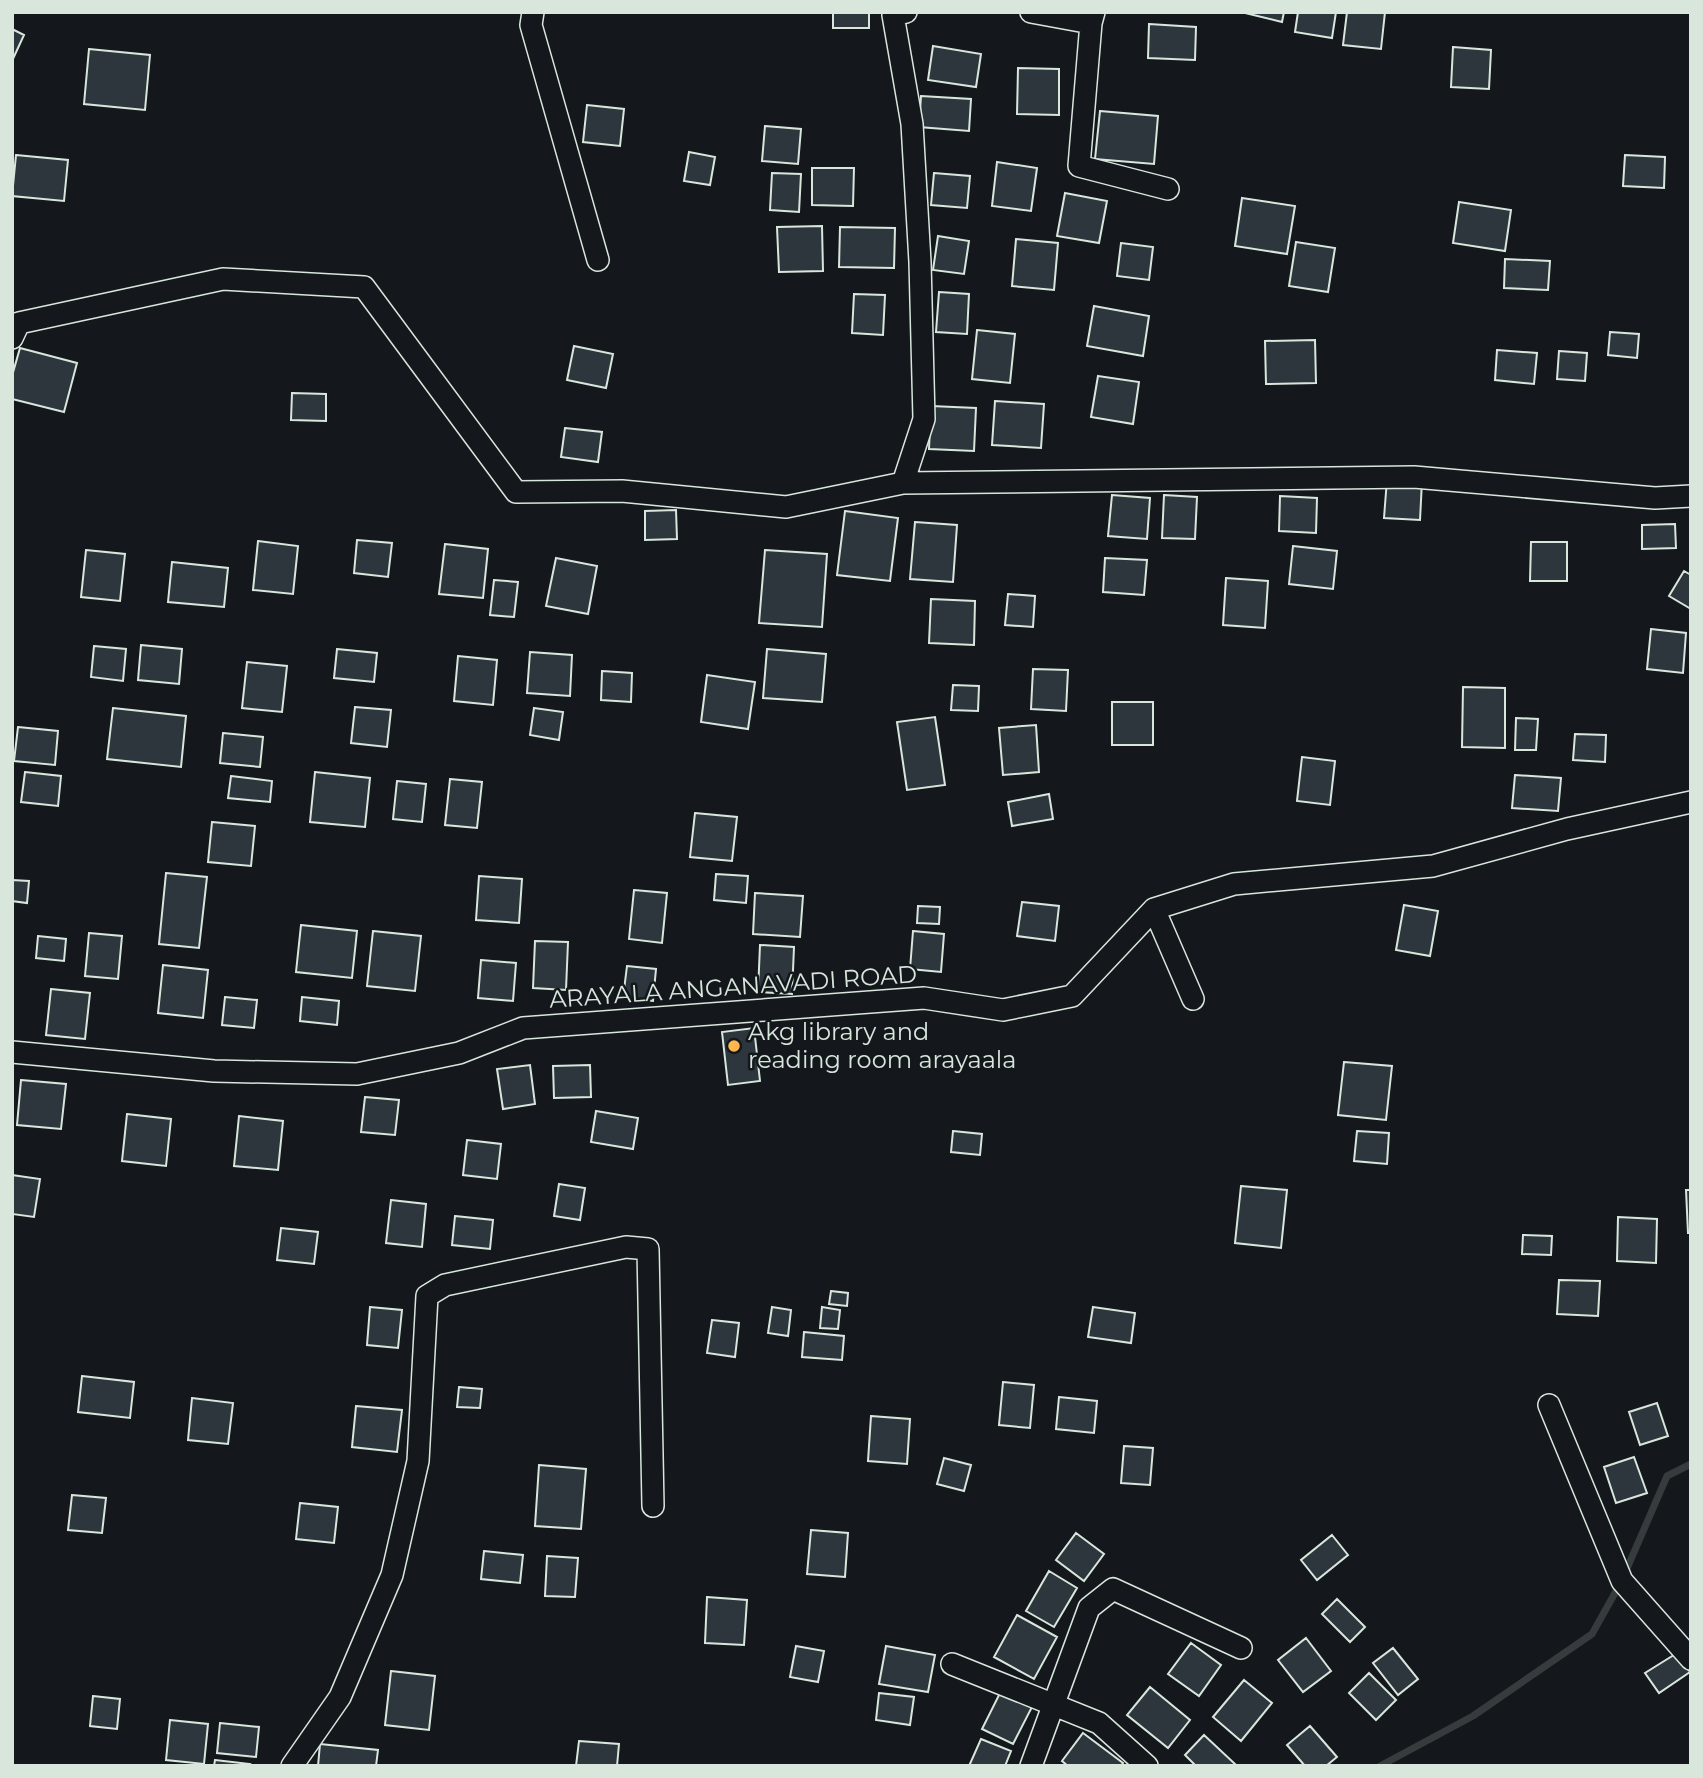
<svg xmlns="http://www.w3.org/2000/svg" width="1703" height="1778" viewBox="0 0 1703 1778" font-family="Montserrat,sans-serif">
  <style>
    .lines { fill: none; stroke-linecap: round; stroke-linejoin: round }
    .stream { stroke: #363b3e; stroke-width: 7 }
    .building { fill: #2c363c; stroke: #d8e6dc; stroke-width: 2 }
    .street-casing { stroke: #d8e6dc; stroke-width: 24 }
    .street { stroke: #14181c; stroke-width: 21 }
    .poi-dot { fill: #ffb74d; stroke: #14181c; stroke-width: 2.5 }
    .labels { text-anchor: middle; stroke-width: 5; stroke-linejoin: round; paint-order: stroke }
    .street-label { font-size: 24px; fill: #d8e6dc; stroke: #14181c }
    .poi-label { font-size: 24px; fill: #d8e6dc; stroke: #14181c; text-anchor: start }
  </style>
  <rect width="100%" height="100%" fill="#14181c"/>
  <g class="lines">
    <!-- stream -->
    <path class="stream" d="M1625 1573 1667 1476 1691 1464
      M1380 1766 1473 1716 1592 1634 1620 1584"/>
  </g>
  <!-- building -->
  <path class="building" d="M833 12H869V28H833Z
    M1241 12H1284L1282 22Z
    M1298 12H1336L1332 38 1295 32Z
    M1347 12H1385L1381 49 1343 45Z
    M1149 24 1196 27 1195 60 1148 58Z
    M12 29 24 35 12 61Z
    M933 46 981 54 976 87 928 80Z
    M1453 47 1491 50 1489 89 1451 87Z
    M89 49 150 55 145 110 84 104Z
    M1018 68 1059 69V115L1017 114Z
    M921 96 971 99 969 131 919 127Z
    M587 105 624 109 620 146 583 142Z
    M1100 111 1158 116 1154 164 1095 159Z
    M765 126 801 129 798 164 762 161Z
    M689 152 715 157 710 185 684 181Z
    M16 155 68 160 64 201 12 196Z
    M1625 155 1665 157 1664 188 1623 186Z
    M997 162 1037 168 1031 211 992 206Z
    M812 168H854L853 206 812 205Z
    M772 173 801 174 799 212 770 210Z
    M934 173 970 176 967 208 931 205Z
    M1065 193 1107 201 1099 243 1057 236Z
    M1242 198 1295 206 1287 254 1235 246Z
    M1459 202 1511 210 1505 251 1453 243Z
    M822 226 823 271 779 272 777 227Z
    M840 227 895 228 894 268 839 267Z
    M938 236 969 241 964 274 933 270Z
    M1016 239 1058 243 1054 290 1012 286Z
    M1296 242 1335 248 1328 292 1289 286Z
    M1121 243 1153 247 1149 280 1117 276Z
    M1505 259 1550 261 1548 290 1504 288Z
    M939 292 969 294 967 334 936 332Z
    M854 294 885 295 883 335 852 333Z
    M1094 306 1149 316 1143 356 1087 346Z
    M977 330 1015 334 1010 383 972 379Z
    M1610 332 1639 334 1637 358 1608 355Z
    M1315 340 1316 383 1266 384 1265 341Z
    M574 346 613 354 606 388 567 380Z
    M20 348 77 363 64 412 12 399V376Z
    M1497 350 1537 353 1534 384 1495 380Z
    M1559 351 1587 353 1585 381 1557 379Z
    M1098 376 1139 382 1133 424 1091 417Z
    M292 393 326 394V421L291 420Z
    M995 401 1044 404 1041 448 992 445Z
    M931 406 976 408 974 451 929 449Z
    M565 428 602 432 598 462 561 457Z
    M1387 479 1422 481 1420 520 1384 518Z
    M1112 495 1150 498 1147 539 1108 536Z
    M1164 495 1197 497 1195 539 1162 538Z
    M1280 496 1317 498 1316 533 1279 531Z
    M676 510 677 539 645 540V511Z
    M845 511 898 518 890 581 837 575Z
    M915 522 957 525 953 582 910 579Z
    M1675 524 1676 548 1642 549V525Z
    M357 540 392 543 388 577 354 573Z
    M258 541 298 546 293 594 253 590Z
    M1531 542H1567V581H1530Z
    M445 544 488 549 483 598 439 594Z
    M1293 546 1337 551 1333 589 1289 584Z
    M86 550 125 554 120 601 81 597Z
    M765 550 827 554 822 627 759 623Z
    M556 558 597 566 588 614 546 606Z
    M1105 558 1147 560 1144 595 1103 592Z
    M172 562 228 568 224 607 168 602Z
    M1684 571 1691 575V609L1669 596Z
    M1226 578 1268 581 1265 628 1223 625Z
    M494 580 518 582 514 617 490 615Z
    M1008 594 1035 596 1033 627 1005 625Z
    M931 599 975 601 974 645 929 643Z
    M1651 629 1686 633 1683 673 1647 669Z
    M141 645 182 649 179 684 138 680Z
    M94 646 126 649 123 681 91 677Z
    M337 649 377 653 374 682 334 678Z
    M767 649 826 654 822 702 763 698Z
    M530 652 572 655 570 696 527 693Z
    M458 656 497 660 493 705 454 701Z
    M247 662 287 666 282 712 242 708Z
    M1033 669 1068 670 1066 711 1031 709Z
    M602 671 632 673 631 702 601 700Z
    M707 675 755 682 748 729 701 722Z
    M953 685 979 686 978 711 951 710Z
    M1463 687 1505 688V748L1462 747Z
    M1112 702H1153V745H1112Z
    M355 707 391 710 387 747 351 743Z
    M113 708 186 716 181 767 107 759Z
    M534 708 563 712 559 740 530 735Z
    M935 717 945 785 907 790 897 722Z
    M1516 718 1538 719 1536 750H1515Z
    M1036 725 1039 772 1003 775 999 728Z
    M18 727 58 731 55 765 14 761Z
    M223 733 263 737 260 767 220 763Z
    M1575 734 1606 735 1605 762 1573 760Z
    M1302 757 1335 761 1330 805 1297 801Z
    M25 772 61 776 58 806 21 802Z
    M315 772 370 778 365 827 310 822Z
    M1515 775 1561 778 1558 811 1512 808Z
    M231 776 272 781 270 802 228 798Z
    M450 779 482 782 477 828 445 825Z
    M397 781 426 784 422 822 393 819Z
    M1049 794 1053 819 1012 826 1008 802Z
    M695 813 737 817 732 861 690 857Z
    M212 822 255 826 251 866 208 862Z
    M166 873 207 877 199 948 159 944Z
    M716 874 748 876 746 903 714 900Z
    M479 876 522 879 519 923 476 920Z
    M12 880 29 881 27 903 12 901Z
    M634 890 667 893 662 943 629 939Z
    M755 893 803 896 800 937 753 934Z
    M1022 902 1059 906 1055 941 1017 936Z
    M1404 905 1438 911 1430 956 1396 950Z
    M918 906 940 907 939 924 917 923Z
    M301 925 357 931 352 978 296 972Z
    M373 931 421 936 415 991 367 986Z
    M913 931 944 934 941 972 910 969Z
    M89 933 122 936 118 979 85 976Z
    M38 936 66 939 64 961 36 958Z
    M535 941 568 942 566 990 533 988Z
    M760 945 794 947 792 994 758 992Z
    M481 960 516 963 513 1001 478 998Z
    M163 965 208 970 203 1018 158 1013Z
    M627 966 656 969 653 1001 623 998Z
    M51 989 90 993 85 1039 46 1035Z
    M225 997 257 1000 254 1028 222 1025Z
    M302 997 339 1001 337 1025 300 1021Z
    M754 1028 760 1081 728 1085 722 1032Z
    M1344 1062 1392 1066 1386 1120 1338 1115Z
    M530 1065 535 1104 503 1109 497 1069Z
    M590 1065 591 1097 554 1098 553 1066Z
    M21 1080 66 1084 61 1129 17 1125Z
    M365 1097 399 1100 395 1135 361 1132Z
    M596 1111 638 1118 633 1149 591 1142Z
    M127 1114 171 1119 166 1166 122 1161Z
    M239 1116 283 1121 278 1170 234 1166Z
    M953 1131 982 1134 980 1155 951 1152Z
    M1357 1131 1389 1133 1387 1164 1354 1161Z
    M467 1140 501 1144 497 1179 463 1175Z
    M12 1175 40 1179 34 1217 12 1214Z
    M559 1184 585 1188 580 1220 554 1216Z
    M1241 1186 1287 1190 1281 1248 1235 1243Z
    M1686 1190H1691V1233H1688Z
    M391 1200 426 1204 422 1247 386 1243Z
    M455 1216 493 1220 490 1249 452 1245Z
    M1618 1217 1657 1219 1656 1263 1617 1261Z
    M281 1228 318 1232 314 1264 277 1260Z
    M1523 1235 1552 1236 1551 1255 1522 1254Z
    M1559 1280 1600 1281 1598 1316 1557 1314Z
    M831 1291 848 1293 847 1306 829 1304Z
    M370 1307 402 1310 398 1348 367 1345Z
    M772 1307 791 1310 788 1336 768 1333Z
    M822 1307 840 1310 838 1329 820 1328Z
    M1093 1307 1135 1313 1131 1343 1088 1337Z
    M712 1320 739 1323 735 1357 707 1353Z
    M804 1332 844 1336 842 1360 802 1357Z
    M82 1376 134 1382 130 1418 78 1412Z
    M1003 1382 1034 1385 1030 1428 999 1425Z
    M459 1387 482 1389 480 1408 457 1407Z
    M1059 1397 1097 1401 1094 1433 1056 1429Z
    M192 1398 233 1403 228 1444 188 1440Z
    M1657 1403 1668 1436 1640 1445 1629 1412Z
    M356 1406 402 1410 397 1452 352 1447Z
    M871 1416 910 1419 907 1464 868 1461Z
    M1124 1446 1153 1448 1150 1485 1121 1483Z
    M1634 1457 1647 1493 1616 1503 1604 1467Z
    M944 1458 971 1465 964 1491 937 1484Z
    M539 1465 586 1469 581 1529 535 1526Z
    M72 1495 106 1498 102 1533 68 1530Z
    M300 1503 338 1507 334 1543 296 1539Z
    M811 1530 848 1533 845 1577 807 1574Z
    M1076 1533 1104 1554 1084 1581 1056 1560Z
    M1332 1535 1348 1555 1317 1580 1301 1560Z
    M484 1551 523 1555 520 1583 481 1579Z
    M547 1556 578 1558 575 1597 545 1596Z
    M1049 1571 1077 1588 1054 1627 1026 1611Z
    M707 1597 747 1600 744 1645 705 1643Z
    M1337 1599 1365 1627 1350 1642 1322 1614Z
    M1017 1615 1057 1637 1034 1679 994 1657Z
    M1306 1638 1331 1671 1303 1692 1278 1660Z
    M1191 1643 1221 1665 1199 1696 1168 1674Z
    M796 1646 824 1651 818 1682 790 1677Z
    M886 1646 935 1655 928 1692 879 1684Z
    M1393 1648 1418 1679 1398 1695 1373 1663Z
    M1677 1653 1690 1672 1659 1693 1645 1673Z
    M391 1671 435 1676 429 1730 385 1725Z
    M1369 1673 1396 1700 1376 1720 1349 1693Z
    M1244 1680 1272 1703 1241 1741 1213 1717Z
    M1150 1687 1190 1720 1168 1748 1127 1715Z
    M1002 1689 1033 1705 1013 1744 982 1729Z
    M879 1693 914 1697 910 1725 876 1720Z
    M93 1696 120 1699 117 1729 90 1726Z
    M170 1720 208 1724 204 1764 166 1760Z
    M220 1723 259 1727 256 1757 217 1753Z
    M1310 1726 1337 1757 1326 1766H1305L1287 1745Z
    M1083 1733 1123 1763 1121 1766H1068L1062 1761Z
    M1204 1735 1235 1764 1233 1766H1196L1185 1755Z
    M981 1739 1011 1751 1005 1766H969Z
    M579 1741 619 1744 617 1766H576Z
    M320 1744 378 1750 376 1766H318Z
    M215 1760 250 1764 249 1766H214Z"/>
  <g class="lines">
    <!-- street casing -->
    <g class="street-casing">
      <path id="street" d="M533 12 531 25 598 260
        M1031 12 1091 23 1094 12
        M1091 23 1079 166 1168 189
        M12 338 19 323 223 279 364 287 516 492 622 491 786 507 903 483 924 419 920 262 912 124 893 15 906 12
        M903 483 1414 477 1655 498 1691 496
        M1154 909 1193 999
        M12 1052 214 1071 357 1074 459 1053 523 1028 924 998 1003 1010 1072 996 1154 909 1234 884 1433 866 1567 829 1691 802
        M1549 1405 1622 1581 1691 1659
        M952 1664 1099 1723 1147 1766
        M292 1766 340 1697 392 1575 418 1461 427 1296 445 1285 626 1247 648 1249 653 1506
        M1031 1766 1089 1608 1113 1589 1241 1648"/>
    </g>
    <!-- street -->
    <use href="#street" class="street"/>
  </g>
  <!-- markers -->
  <circle class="poi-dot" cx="734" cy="1046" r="7"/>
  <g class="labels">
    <!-- street labels -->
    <g class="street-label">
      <text transform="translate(733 987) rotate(-4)" y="8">ARAYALA ANGANAVADI ROAD</text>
    </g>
    <!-- poi labels -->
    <g class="poi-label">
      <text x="748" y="1040">Akg library and<tspan x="748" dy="28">reading room arayaala</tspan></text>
    </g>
  </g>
  <!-- border -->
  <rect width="1703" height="1778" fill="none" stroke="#d8e6dc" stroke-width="28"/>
</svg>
